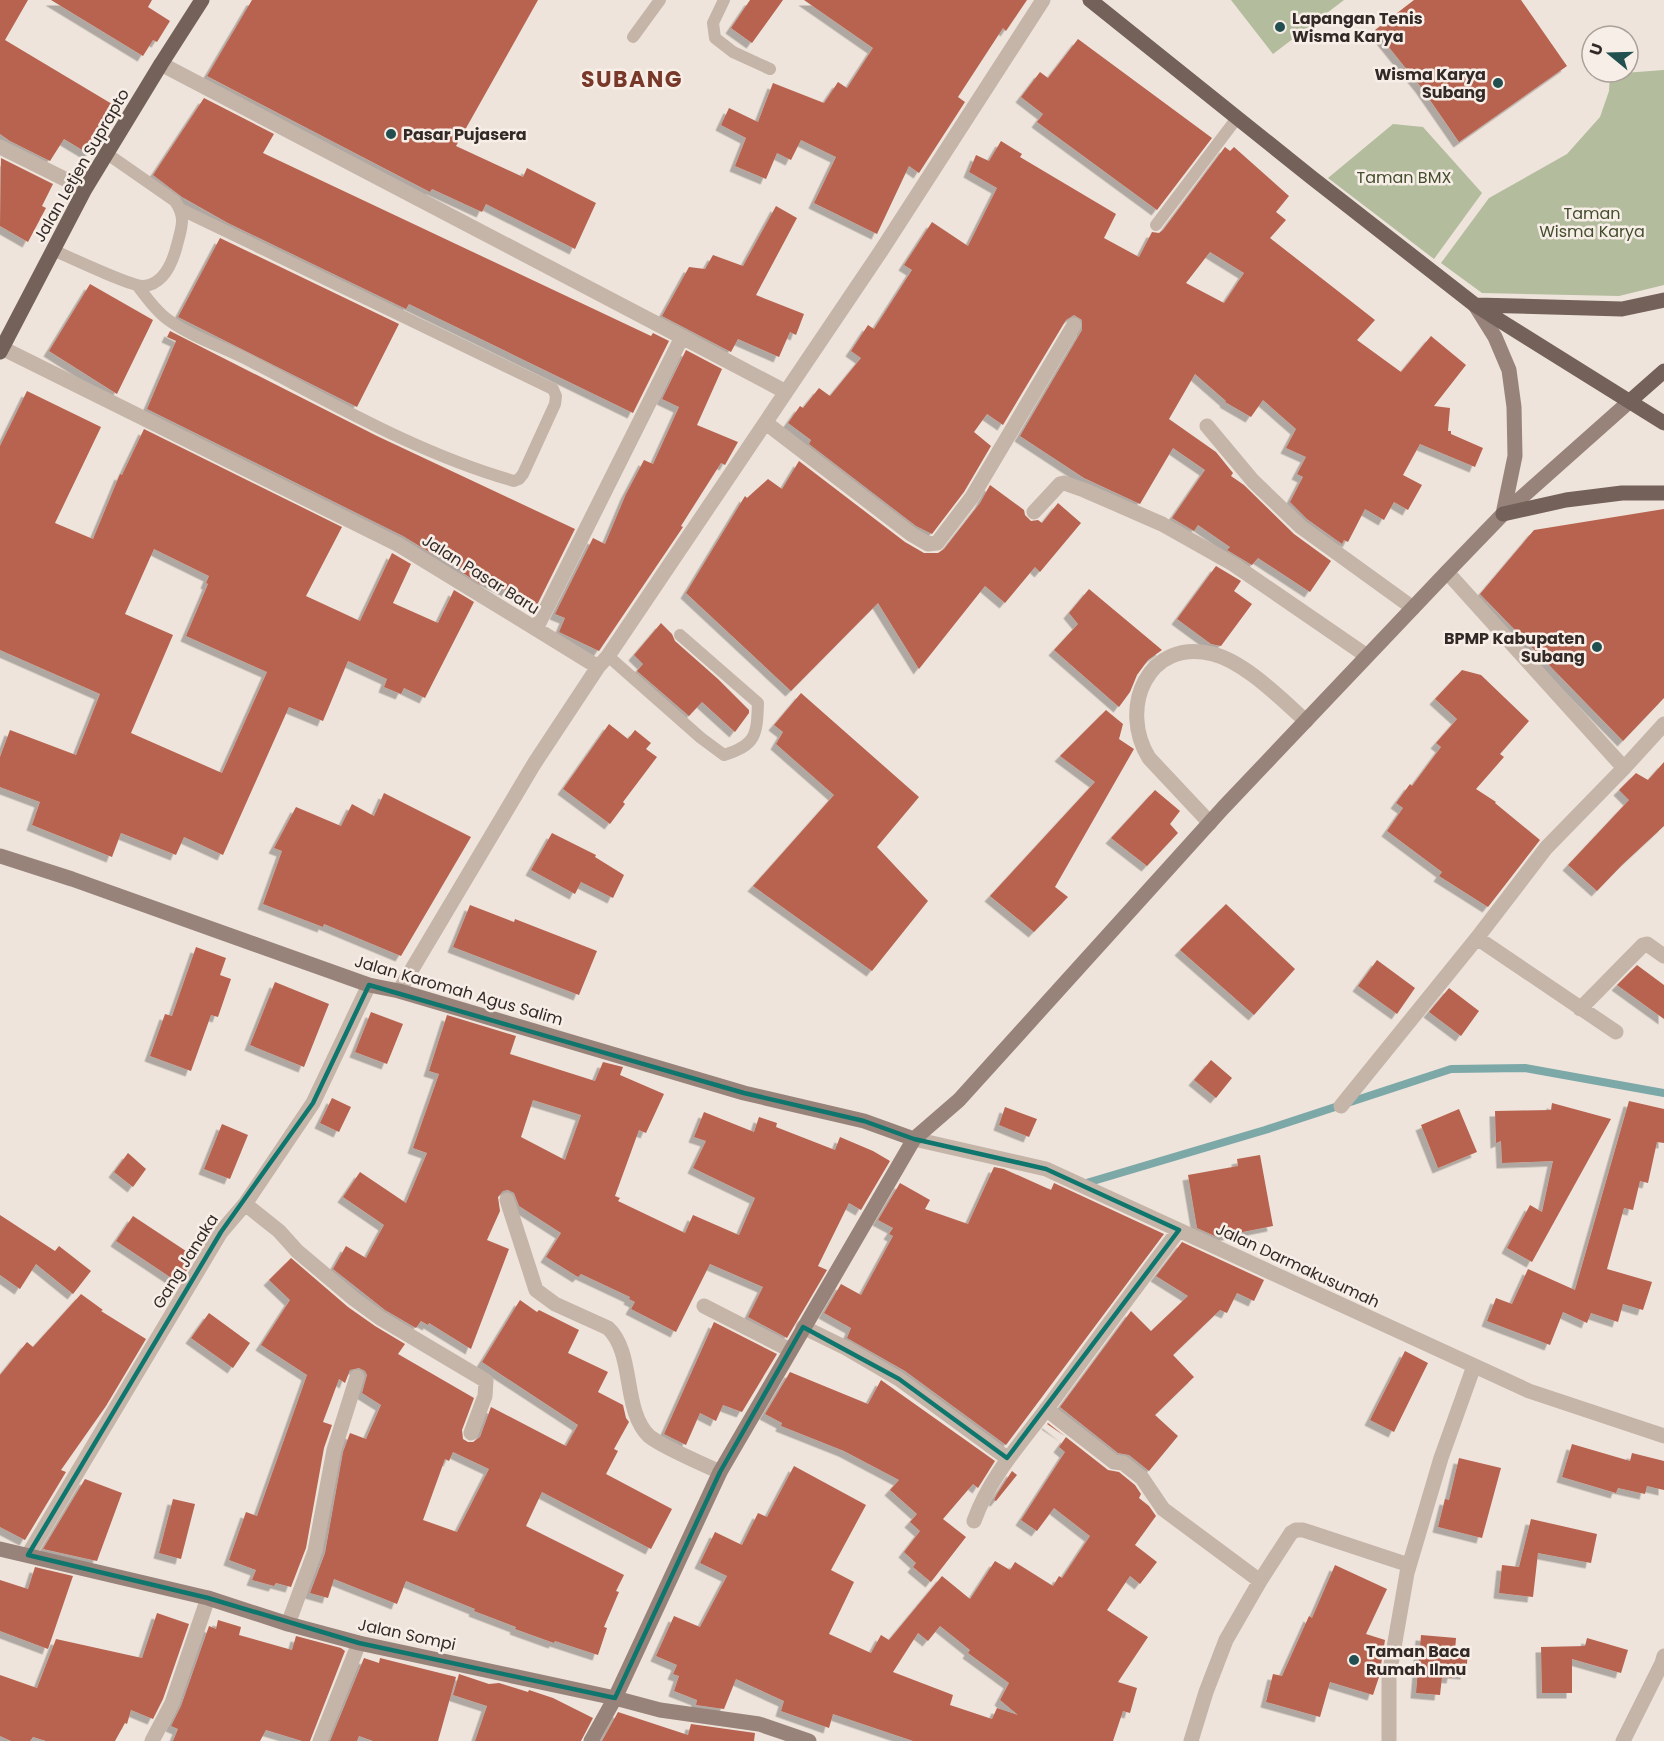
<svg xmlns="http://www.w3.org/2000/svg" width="1664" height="1741" viewBox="0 0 1664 1741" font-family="Poppins,sans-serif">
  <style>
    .green { fill: #b3bc9d }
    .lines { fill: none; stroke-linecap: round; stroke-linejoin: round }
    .stream { stroke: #7da8a8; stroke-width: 8 }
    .building { fill: #b86350; fill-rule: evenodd; filter: url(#shadow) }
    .lane { stroke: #c5b4a8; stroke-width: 12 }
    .street { stroke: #c5b4a8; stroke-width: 15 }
    .secondary { stroke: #98837a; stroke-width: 15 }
    .primary { stroke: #73615a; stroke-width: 15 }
    .marked { fill: none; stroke: #0f766e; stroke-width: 4.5; stroke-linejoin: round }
    .poi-dot { fill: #224f4f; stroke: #f7eee7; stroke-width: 2 }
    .labels { text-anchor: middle; stroke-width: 5; stroke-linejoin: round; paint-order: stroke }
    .poi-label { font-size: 16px; font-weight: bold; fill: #332a27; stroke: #f7eee7; text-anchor: start }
    .street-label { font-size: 16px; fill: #332a27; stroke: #f7eee7 }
    .park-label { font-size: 16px; fill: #444e2e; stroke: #f7eee7 }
    .district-label { font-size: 22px; font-weight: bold; letter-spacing: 1.5px; fill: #78382a; stroke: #f7eee7 }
  </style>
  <defs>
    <filter id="shadow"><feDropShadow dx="-5.5" dy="5.5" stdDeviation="0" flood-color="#0004"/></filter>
  </defs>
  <rect width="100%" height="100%" fill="#eee4db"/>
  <!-- green -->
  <path class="green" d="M1231 0H1344L1273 54Z
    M1664 70V285L1619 296 1482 293 1441 263 1489 198 1567 154 1600 117 1609 91 1610 74Z
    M1393 124 1423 127 1482 193 1434 259 1328 178Z"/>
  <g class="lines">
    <!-- stream -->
    <path class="stream" d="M1083 1184 1265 1130 1451 1069 1525 1068 1664 1093"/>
  </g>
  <!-- building -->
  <path class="building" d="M0 0H28L5 40 117 107 89 154 64 139 50 161 10 141 0 134Z
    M51 0H152L148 7 170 21 157 42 153 40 143 56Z
    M252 0H538L456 146 523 177 527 168 596 203 575 249 486 204 482 212 432 189 430 192 207 76Z
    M750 0H783L752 43 731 28Z
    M804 0H1027L1006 31 1003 28 958 97 965 102 919 173 909 166 877 234 814 203 836 157 801 140 791 160 777 153 766 179 735 166 746 138 721 125 729 108 758 122 773 83 824 103 838 82 847 88 873 48Z
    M1414 0H1521L1567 66 1459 142 1421 87 1375 30Z
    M1078 39 1212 138 1157 210 1037 122 1043 114 1021 97 1040 72 1048 78Z
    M204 98 274 134 263 153 651 336 653 333 669 341 633 413 409 304 406 309 228 223 182 197 153 175Z
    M1001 141 1022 154 1020 157 1116 214 1104 238 1139 257 1152 232 1159 233 1163 230 1225 147 1230 151 1234 147 1289 196 1276 212 1286 220 1270 238 1375 320 1357 340 1401 372 1431 336 1466 365 1434 406 1450 408 1448 431H1451V434L1483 448 1475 467 1420 444 1403 475 1422 485 1408 510 1394 502 1384 520 1365 509 1348 542 1344 540 1342 544 1307 519 1290 502 1303 477 1297 474 1306 457 1286 448 1296 429 1263 400 1251 417 1225 402 1226 401 1195 374 1169 419 1216 452 1233 473 1231 476 1244 485 1294 534 1331 561 1310 592 1258 558 1252 565 1227 550 1230 547 1198 525 1194 531 1172 518 1205 470 1173 448 1140 504 1084 478 1020 436 1082 330V320L1074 315 1066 320 1003 425 987 414 974 432 991 446 964 492 932 534 916 526 809 444 811 440 788 423 800 406 803 408 819 388 830 396 861 358 851 351 868 325 874 329 912 270 904 265 932 222 968 246 997 188 969 172 976 155 989 161ZM1210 252 1244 273 1224 303 1186 283Z
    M1 158 53 184 42 206 46 208 28 242 0 226Z
    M776 206 797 218 756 295 804 314 796 335 790 332 779 357 738 339 731 352 662 316 689 267 705 269 713 255 743 266Z
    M220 238 399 324 357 407 178 317Z
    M90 284 153 320 117 394 49 351Z
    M170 331 377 436 575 529 537 605 485 580 482 585 463 573 465 570 431 553 403 536 147 409 176 341 167 337Z
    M686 350 722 369 697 425 738 442 725 465 721 463 681 526 683 527 599 651 559 632 565 618 555 614 593 538 605 544 626 494 644 460 653 464 679 407 662 399Z
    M27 391 101 427 55 523 93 539 120 474 122 475 144 429 342 527 306 596 360 621 392 553 411 564 393 603 438 623 454 590 474 602 425 698 404 688 401 694 384 687 387 679 348 661 323 721 289 707 223 855 184 837 176 855 121 833 112 857 32 825 40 802 0 787V757L10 730 76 755 100 694 0 650V446ZM154 549 209 576 206 583 208 584 186 636 267 672 222 773 131 733 173 635 125 614Z
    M799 461 905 542 924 553H938L944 549 980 503 990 485 1024 510 1025 515 1031 521 1038 520 1042 523 1058 503 1081 523 1040 572 1035 567 1005 603 985 586 919 669 878 603 791 691 686 593 745 496 747 498 768 479 782 489Z
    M1664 509V698L1623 741 1480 594 1534 530Z
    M1216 566 1241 581 1234 591 1252 604 1221 646 1211 644 1177 619Z
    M1089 589 1162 650 1148 660 1137 675 1130 692 1119 707 1054 650 1078 624 1069 613Z
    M661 623 672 634 675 641 718 679 749 710V713L735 732 702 702 689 716 637 671 643 664 634 655Z
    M1462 670 1481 675 1529 721 1500 754 1504 757 1476 789 1496 802 1495 803 1540 840 1488 907 1439 876 1442 872 1387 831 1403 808 1396 803 1410 784 1412 786 1441 747 1436 743 1457 719 1435 699Z
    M801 693 919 797 877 847 928 901 872 971 753 886 834 795 776 744 783 732 774 725Z
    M1106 710 1123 724 1119 739 1134 749 1055 887 1068 897 1034 932 990 896 1095 782 1060 756Z
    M609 724 628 739 635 730 651 743 646 749 657 757 623 802 625 804 610 824 563 789Z
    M1664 762V826L1622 865 1597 891 1568 865 1629 800 1619 790 1636 773 1648 780Z
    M1155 790 1180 811 1170 824 1178 833 1147 866 1111 838Z
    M384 793 471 837 401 956 324 924 323 927 263 904 282 851 274 848 296 807 341 826 352 804 374 816Z
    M552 833 596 855 595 857 624 875 613 898 581 882 575 894 531 870Z
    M1226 904 1295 969 1254 1015 1180 950Z
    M470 905 514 922 515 919 597 951 579 995 453 947Z
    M196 947 226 958 220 975 231 979 218 1017 211 1015 191 1071 150 1056 165 1014 172 1016Z
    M1377 960 1415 988 1397 1014 1358 986Z
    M1637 965 1664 985V1019L1617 985Z
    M275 982 329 1004 304 1067 250 1045Z
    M1449 988 1479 1011 1461 1036 1429 1012Z
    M371 1012 403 1024 387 1064 355 1052Z
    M447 1015 516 1036 510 1054 595 1081 603 1062 623 1067 620 1075 664 1094 646 1133 639 1130 615 1196 620 1198 618 1201 685 1233 693 1215 739 1235 755 1198 693 1168 706 1141 694 1137 704 1112 754 1132 759 1117 777 1123 776 1127 835 1150 840 1137 873 1151 890 1161 861 1210 849 1203 818 1266 827 1270 787 1338 748 1317 763 1287 710 1264 676 1332 631 1309 635 1302 629 1299 630 1297 581 1274 578 1277 546 1257 561 1233 519 1206 514 1193 508 1190 503 1191 498 1197 500 1211 487 1240 509 1249 471 1349 429 1323 428 1325 421 1321 416 1328 385 1310 333 1269 346 1246 366 1258 384 1225 343 1197 360 1172 406 1203 427 1153 413 1148 439 1074 429 1071ZM533 1100 581 1115 565 1160 521 1137Z
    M1211 1060 1232 1078 1216 1098 1194 1080Z
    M332 1098 351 1107 339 1132 320 1123Z
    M1629 1101 1664 1109V1143L1657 1142 1648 1183 1640 1181 1633 1210 1624 1208 1607 1269 1652 1282 1643 1310 1623 1304 1618 1322 1591 1313 1587 1323 1563 1312 1550 1345 1487 1321 1496 1298 1512 1304 1528 1269 1575 1290Z
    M1552 1103 1611 1119 1532 1262 1507 1248 1530 1205 1542 1212 1553 1161 1502 1163 1501 1141 1496 1143 1495 1111 1551 1110Z
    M1005 1107 1037 1119 1029 1137 999 1125Z
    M1459 1109 1477 1152 1438 1168 1421 1125Z
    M222 1124 248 1135 230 1179 204 1169Z
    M128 1153 146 1169 133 1187 114 1172Z
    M1260 1155 1273 1226 1217 1237 1197 1228 1188 1175 1238 1166 1237 1159Z
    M994 1167 1004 1169 1051 1190 1054 1183 1164 1234 1006 1445 905 1371 847 1338 851 1328 824 1313 841 1284 861 1295 893 1236 889 1234 893 1228 878 1220 900 1183 930 1200 925 1209 968 1224Z
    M0 1215 55 1251 59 1246 91 1271 73 1294 36 1264 20 1289 0 1275Z
    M133 1216 195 1257 179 1283 116 1241Z
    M1182 1242 1264 1280 1254 1301 1237 1293 1227 1313 1220 1310 1173 1355 1194 1377 1155 1415 1178 1436 1149 1471 1129 1455 1118 1453 1060 1407 1131 1311 1151 1331 1188 1296 1156 1276Z
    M291 1258 348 1307 375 1326 405 1344 398 1354 474 1398 462 1430 463 1439 468 1442H473L480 1437 491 1407 566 1446 578 1425 482 1362 520 1300 537 1312 539 1310 579 1330 568 1353 608 1372 598 1392 623 1405 626 1418 629 1422 614 1449 618 1451 606 1474 672 1509 651 1549 542 1492 526 1526 624 1575 616 1591 619 1592 604 1627 607 1628 598 1655 555 1641 554 1643 515 1629 516 1627 474 1611 475 1609 406 1581 397 1604 334 1579 328 1598 310 1593 325 1553 343 1452 350 1433 366 1439 381 1405 362 1393 367 1375 365 1371 359 1368 350 1370 345 1383 339 1379 323 1422 332 1425 324 1448 306 1548 291 1587 276 1583 274 1586 252 1580 256 1570 229 1560 246 1512 257 1516 307 1375 261 1345 290 1300 269 1280ZM453 1452 489 1469 457 1532 423 1520 445 1459 449 1461Z
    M81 1294 103 1310 101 1311 146 1339 106 1406 61 1470 66 1472 25 1540 0 1527V1375L27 1342 33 1347Z
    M209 1313 250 1343 233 1368 191 1338Z
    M714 1322 777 1354 742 1412 723 1405 716 1421 700 1413 686 1445 664 1434Z
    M1405 1351 1428 1363 1394 1432 1370 1420Z
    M790 1372 868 1404 881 1380 995 1461 978 1488 973 1484 943 1519 966 1537 931 1582 913 1567 916 1563 904 1552 920 1531 910 1522 917 1514 890 1490 899 1480 844 1451 781 1426 782 1423 765 1414Z
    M1048 1423 1108 1470 1119 1472 1135 1485 1141 1494 1139 1498 1149 1506 1156 1516 1135 1545 1157 1562 1140 1584 1130 1576 1107 1610 1148 1637 1118 1682 1137 1688 1130 1713 1123 1711 1113 1741H913L833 1714 829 1728 781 1711 784 1701 736 1679 724 1709 696 1705 697 1700 674 1691 679 1676 673 1674 677 1665 656 1656 674 1616 700 1627 727 1576 700 1563 715 1532 742 1545 758 1513 767 1517 794 1466 866 1505 831 1570 854 1582 829 1634 871 1653 881 1635 889 1640 942 1576 970 1599 995 1561 1010 1570 1015 1562 1053 1586 1059 1576 1062 1578 1090 1536 1054 1508 1037 1531 1021 1520 1065 1452 1059 1447 1066 1437 1047 1424ZM940 1626 970 1650 968 1653 1009 1683 1000 1700 1018 1715 997 1708 992 1719 950 1705 953 1695 893 1672 918 1633 928 1641Z
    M1572 1444 1630 1461 1632 1453 1664 1461V1490L1647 1486 1645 1494 1618 1488 1616 1493 1562 1477Z
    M1459 1458 1501 1468 1482 1538 1438 1527 1445 1499 1449 1500Z
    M1012 1471 1017 1475 996 1501 994 1500 997 1494Z
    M85 1479 122 1493 97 1561 43 1549Z
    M173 1499 195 1504 181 1559 159 1553Z
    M1531 1519 1597 1534 1591 1563 1538 1553 1533 1597 1499 1593 1502 1565 1519 1567Z
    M1335 1565 1387 1589 1366 1634 1385 1640 1379 1677 1373 1695 1330 1682 1320 1717 1266 1702 1273 1674 1282 1676 1309 1616 1312 1618Z
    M35 1567 73 1576 48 1649 0 1631V1580L28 1589Z
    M157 1613 189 1624 163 1699 153 1719 131 1710 127 1724 125 1723 115 1741H46L33 1737 30 1741H11L0 1736V1675L37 1688 56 1639 142 1658Z
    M218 1620 241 1627 239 1635 292 1650 296 1636 341 1648 345 1651 310 1741H302L266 1730 260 1741H173L178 1729 171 1726 181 1706 209 1626 216 1629Z
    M1421 1635 1456 1638 1455 1651 1468 1652 1466 1674 1453 1673 1452 1678 1442 1677 1440 1695 1416 1693Z
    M1587 1638 1628 1650 1621 1673 1572 1659V1693H1542L1541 1647 1585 1646Z
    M364 1658 379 1663 380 1658 456 1677 438 1741H373L359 1736 357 1741H330Z
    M459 1674 489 1684 499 1683 528 1692 529 1690 553 1698 593 1718 581 1741H475L487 1706 453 1695Z
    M618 1712 688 1735 691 1724 755 1733 754 1741H602Z"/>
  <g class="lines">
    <!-- lane -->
    <path class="lane" d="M724 0 713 23 715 38 733 52 770 69
      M633 37 660 0
      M1156 225 1237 118
      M53 250C69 257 132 287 144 286 164 284 173 261 177 245 182 226 186 217 175 201L106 153
      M137 285C146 297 155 310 167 319 193 338 224 347 252 362 337 406 422 455 514 481L519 479 523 474 555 404 556 396 553 389 182 210
      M608 656 701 738 724 755C756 745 757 735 758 703L680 635"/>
    <!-- street -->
    <path class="street" d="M161 64 682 337 536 629
      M0 147 85 189
      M682 337 786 392
      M2 348 399 545 598 667 534 764 399 991
      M766 423 911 534 928 544 937 543 972 497 1074 325
      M1207 426 1253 481 1301 527 1413 608
      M1034 512 1060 484 1064 483 1084 490 1162 524 1233 564 1367 656
      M1447 572 1624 768
      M598 667 608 656 881 251 1043 0
      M1210 823 1149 758C1118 708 1148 637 1213 654 1245 662 1281 699 1306 721
      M1477 938 1616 1032
      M1580 1009 1643 945 1647 944 1664 956
      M1341 1106 1477 938 1546 848 1624 768 1664 724
      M914 1139 1046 1169 1529 1391 1664 1436
      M507 1200 536 1290 555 1304 608 1328C635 1353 622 1410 649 1436 662 1447 703 1464 720 1472
      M245 1204 279 1231 297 1251 354 1299 380 1318 486 1381 485 1396 471 1433
      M704 1306 790 1350
      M803 1327 846 1348 899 1379 1007 1458
      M1046 1409 1114 1462 1123 1463 1142 1478 1163 1509 1260 1581 1291 1533 1296 1530H1303L1409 1565
      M974 1521C990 1476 1022 1442 1051 1403 1093 1345 1136 1287 1179 1230
      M28 1555 221 1232 245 1204 313 1103 369 985
      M288 1624 315 1551 334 1450 357 1377
      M152 1741 172 1703 208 1598
      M320 1741 359 1643
      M1191 1741 1206 1692 1226 1640 1260 1581
      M1389 1741V1676L1407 1573 1441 1458 1474 1366
      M1623 1741 1662 1663 1664 1656"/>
    <!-- secondary -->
    <path class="secondary" d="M1475 305 1495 337 1509 370 1514 407 1515 456 1503 514
      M0 856 72 879 369 985 399 991 744 1093 864 1121 914 1139
      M0 1549 208 1598 288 1624 359 1643 615 1698 660 1710 759 1724 809 1741
      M591 1741 615 1698 720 1472 914 1139 959 1100 1223 808 1447 572 1503 514 1630 401"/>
    <!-- primary -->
    <path class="primary" d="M1090 0 1311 177 1475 305 1664 423
      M1476 305 1622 309 1664 300
      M0 352 85 189 161 64 202 0
      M1630 401 1664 371
      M1503 514 1566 500 1622 493H1664"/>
  </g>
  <!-- marked area -->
  <path class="marked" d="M369 985 744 1093 864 1121 914 1139 1046 1169 1179 1230 1007 1458 899 1379 803 1327 720 1472 615 1698 359 1643 208 1598 28 1555 221 1232 313 1103Z"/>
  <!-- markers -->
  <g class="poi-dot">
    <circle cx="1280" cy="27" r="6"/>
    <circle cx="1498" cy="83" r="6"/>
    <circle cx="391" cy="134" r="6"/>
    <circle cx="1597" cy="647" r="6"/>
    <circle cx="1354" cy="1660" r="6"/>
  </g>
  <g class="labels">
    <!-- poi labels -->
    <g class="poi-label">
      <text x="1292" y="24">Lapangan Tenis<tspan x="1292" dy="18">Wisma Karya</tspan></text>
      <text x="1486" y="80" text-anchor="end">Wisma Karya<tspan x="1486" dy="18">Subang</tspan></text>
      <text x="403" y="140">Pasar Pujasera</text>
      <text x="1585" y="644" text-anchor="end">BPMP Kabupaten<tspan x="1585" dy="18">Subang</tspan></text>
      <text x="1366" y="1657">Taman Baca<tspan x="1366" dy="18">Rumah Ilmu</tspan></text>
    </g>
    <!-- street labels -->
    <g class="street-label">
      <text transform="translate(81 165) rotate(-60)" y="6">Jalan Letjen Suprapto</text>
      <text transform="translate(481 574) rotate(32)" y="6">Jalan Pasar Baru</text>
      <text transform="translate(459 990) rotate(16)" y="6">Jalan Karomah Agus Salim</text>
      <text transform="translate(185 1261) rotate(-58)" y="6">Gang Janaka</text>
      <text transform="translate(1298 1265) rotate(25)" y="6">Jalan Darmakusumah</text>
      <text transform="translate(407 1634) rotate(12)" y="6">Jalan Sompi</text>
    </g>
    <!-- park labels -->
    <g class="park-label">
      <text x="1404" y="183">Taman BMX</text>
      <text x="1592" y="219">Taman<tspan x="1592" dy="18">Wisma Karya</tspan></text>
    </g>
    <!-- district labels -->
    <g class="district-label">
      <text x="632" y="87">SUBANG</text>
    </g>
  </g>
  <!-- north arrow -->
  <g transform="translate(1610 54) rotate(289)"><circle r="28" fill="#f7eee7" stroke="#a9a09a" stroke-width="1.5"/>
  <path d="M0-4.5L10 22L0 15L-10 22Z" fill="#224f4f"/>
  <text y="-9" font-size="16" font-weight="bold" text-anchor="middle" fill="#332a27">U</text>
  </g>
</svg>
